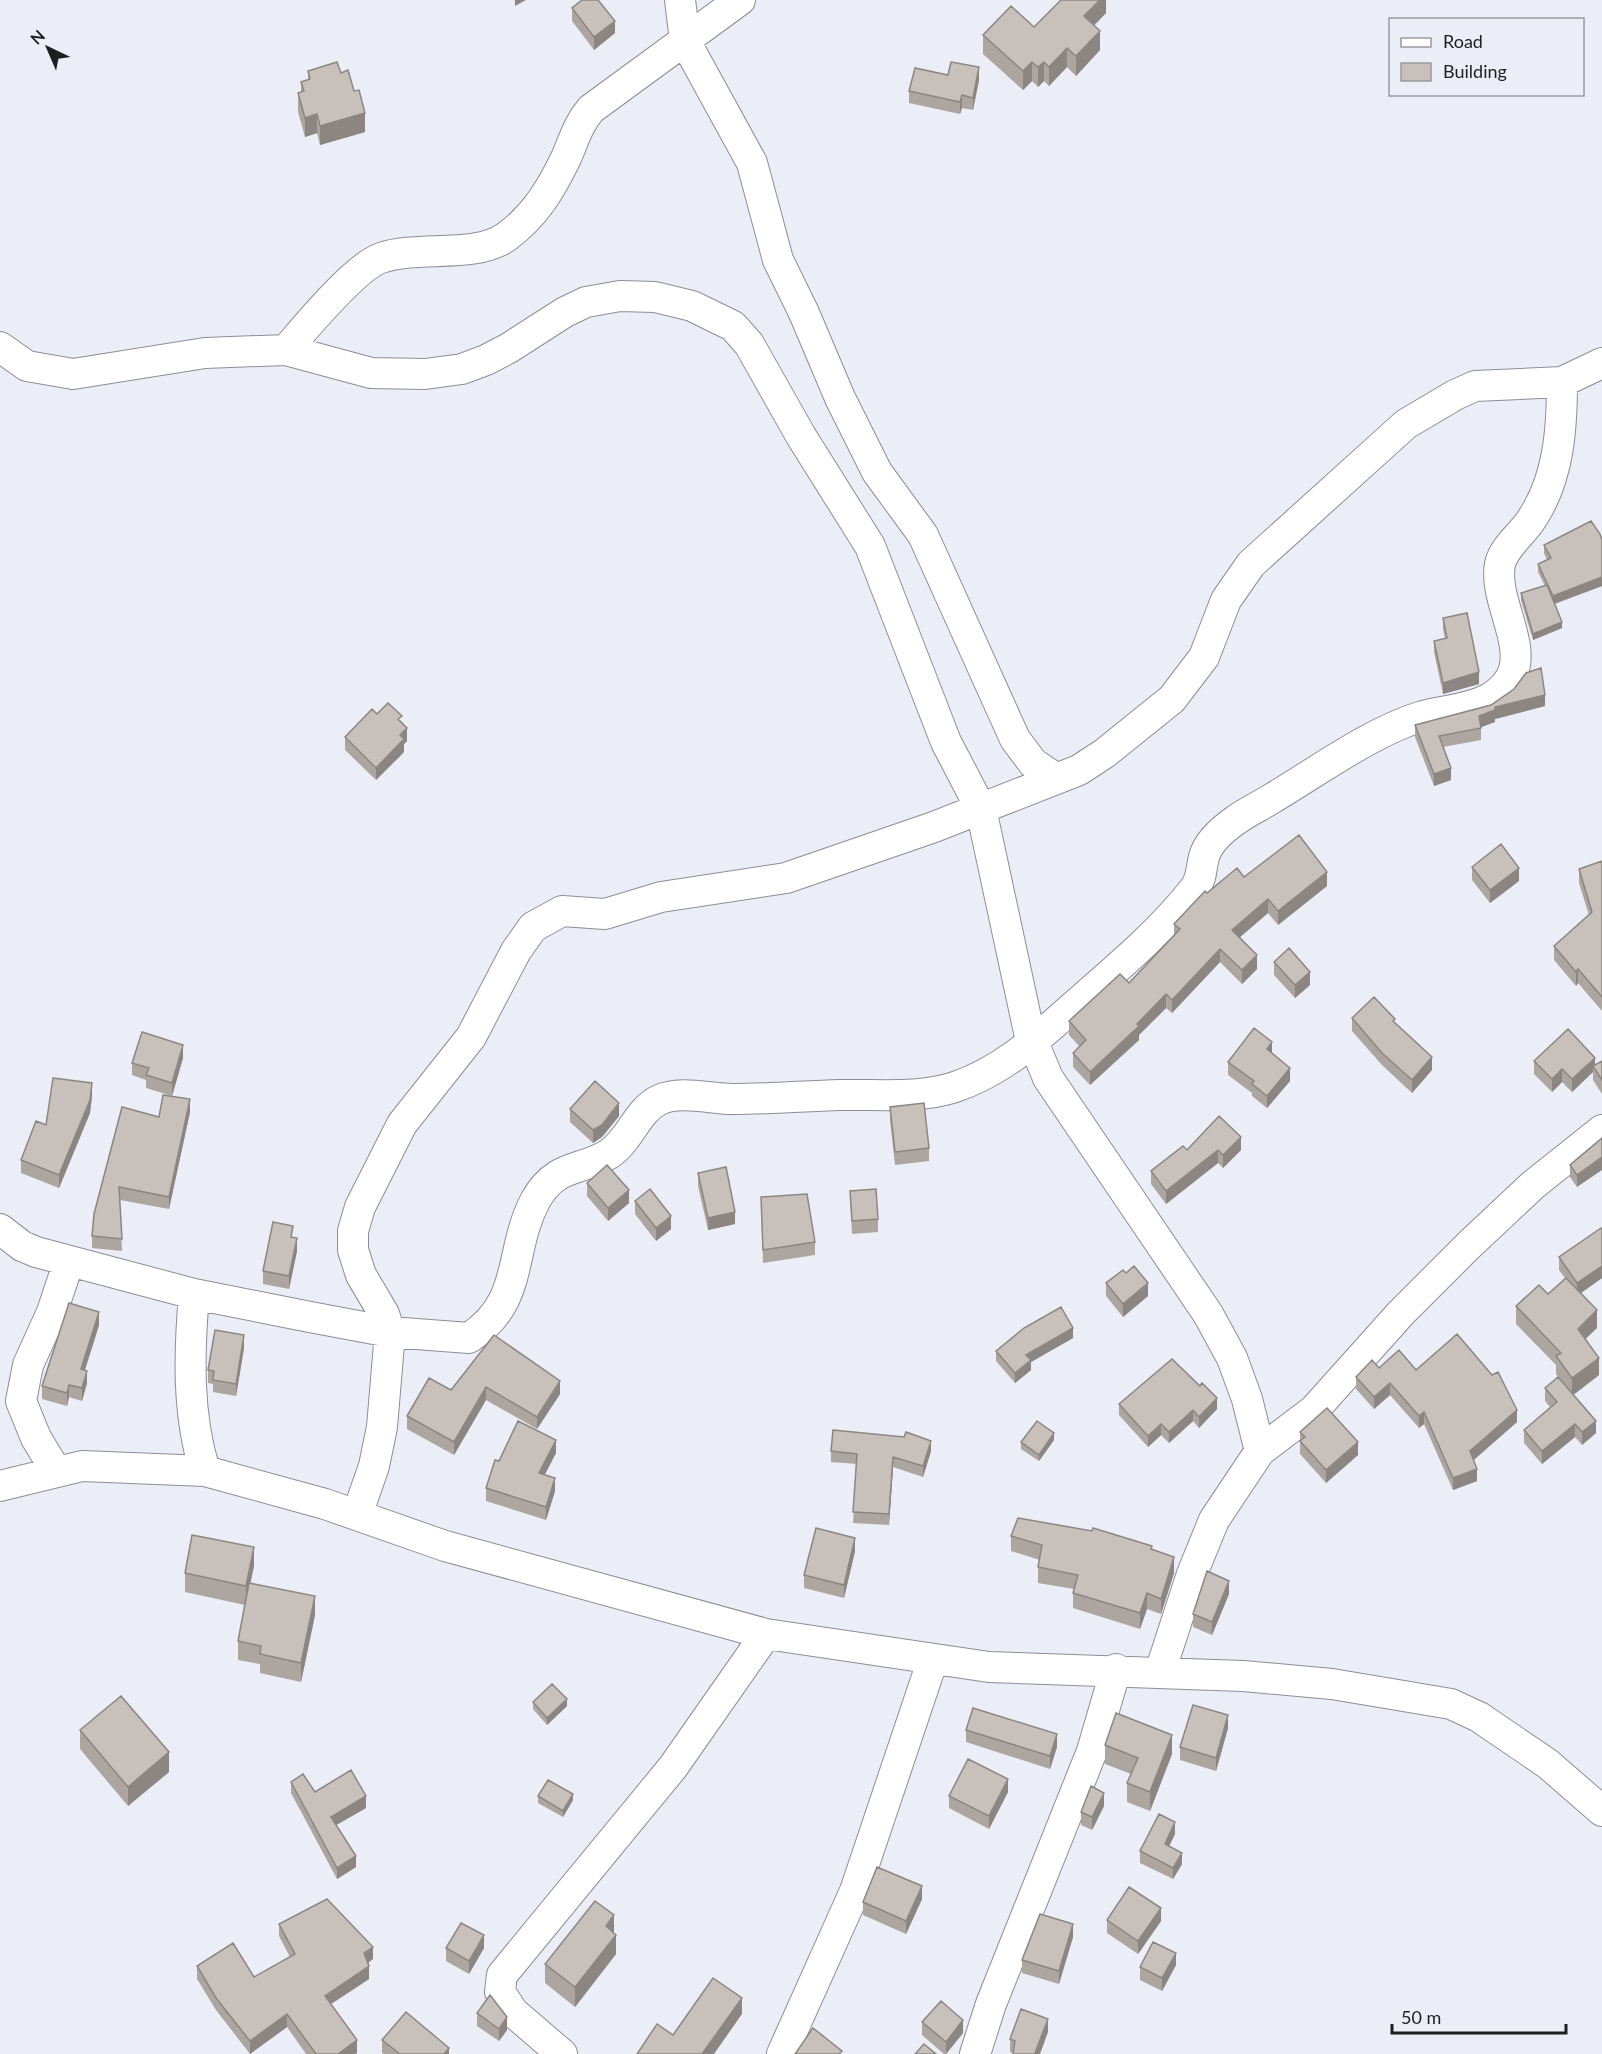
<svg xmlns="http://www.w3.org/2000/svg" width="1602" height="2054" viewBox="0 0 1602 2054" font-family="Lato,sans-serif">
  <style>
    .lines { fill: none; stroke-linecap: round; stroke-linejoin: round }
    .minor-casing { stroke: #8b8e96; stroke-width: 32 }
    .minor { stroke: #fff; stroke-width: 30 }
    .wall { fill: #aca5a0 }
    .shaded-wall { fill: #8c8682 }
    .building { fill: #c8c0ba; stroke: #8c8682; stroke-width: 1.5 }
  </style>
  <rect width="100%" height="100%" fill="#ebeef7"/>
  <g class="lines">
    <!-- minor casing -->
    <g class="minor-casing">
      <path id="minor" d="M680 0 685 41 752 163 778 260 804 313 840 398 877 472 923 535 1015 739 1033 763 1055 778
        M0 347 27 366 73 374 205 353 286 350 371 373 425 374 462 369 486 360 509 348 565 312 586 302 620 296 655 297 692 306 733 326 749 344 801 436 870 546 946 742 981 809 1029 1032 1048 1078 1208 1314 1232 1358 1247 1399 1260 1451
        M286 350C305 328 355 267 381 258 418 245 475 259 506 237 535 216 551 189 566 158 574 140 578 124 591 109L740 0
        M0 1229 22 1246 36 1252 194 1294 310 1317 390 1332 469 1338C525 1301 508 1253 535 1201 556 1163 580 1172 609 1154 630 1140 637 1111 659 1100 680 1090 711 1099 733 1099 769 1099 805 1096 840 1095 878 1094 919 1099 955 1087 1006 1070 1044 1032 1083 998 1122 964 1163 929 1195 888 1202 878 1201 868 1204 857 1208 842 1223 829 1236 820 1247 812 1260 806 1271 799 1317 772 1372 731 1423 716 1453 708 1493 709 1511 677 1528 645 1493 600 1500 564 1504 546 1524 533 1533 517 1559 477 1562 428 1562 382
        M194 1294C189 1353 187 1414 205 1471
        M56 1471 36 1438 21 1401 28 1365 52 1312 69 1261
        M0 1486 82 1466 205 1471 325 1504 445 1546 766 1634 989 1667 1243 1676 1332 1684 1451 1704 1479 1717 1548 1764 1602 1811
        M357 1515 374 1466 382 1427 390 1332 384 1314 361 1275 353 1250V1231L360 1207 402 1124 471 1037 516 951 533 927 562 911 605 914 661 897 786 878 934 827 1079 770 1105 753 1172 699 1204 657 1226 600 1251 564 1406 424 1455 395 1475 386 1562 382 1602 363
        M1160 1672 1192 1574 1214 1520 1260 1451 1314 1410 1401 1313 1468 1246 1533 1185 1602 1130
        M562 2054 513 2012 500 1992 502 1975 673 1767 766 1634
        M782 2054 855 1891 933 1659
        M975 2054 991 2004 1092 1751 1116 1669"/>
    </g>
    <!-- minor -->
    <use href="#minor" class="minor"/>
  </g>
  <!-- wall -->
  <path class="wall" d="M1106 0V13L1094 26 1100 50 1076 76 1067 67 1049 86 1044 81 1038 87 1032 81 1023 90 983 54V35L1034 27Z
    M572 8 615 33 594 50 572 21Z
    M308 71 341 73 365 132 320 145 317 133 305 137 298 112V93L301 92V82L308 80Z
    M948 75 979 80 973 110 962 108 960 114 909 103V91Z
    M1602 540V586L1555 604 1562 628 1533 640 1521 600V593L1545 586 1538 572V564L1547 560 1544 553V545Z
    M1443 618 1479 684 1443 694 1434 652V641L1445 639 1443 629Z
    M1514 689 1545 706 1495 719V722L1481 727V740L1443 747 1451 780 1434 786 1415 737V725L1491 705Z
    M377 714 402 723 407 741 404 744V752L376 780 345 750V737Z
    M1602 861V1011L1578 983 1576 986 1554 960V946L1589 915 1579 883V869Z
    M1472 867 1519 881 1490 903 1472 880Z
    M1244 877 1327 886 1278 925 1268 913 1239 938 1257 969 1242 984 1220 962 1172 1013 1166 1008 1139 1035V1040L1090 1085 1073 1067V1053L1080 1047 1069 1035V1021L1129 983 1174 935V924L1207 893Z
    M1274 962 1310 985 1295 998 1274 975Z
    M1352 1018 1395 1024 1432 1070 1412 1093 1382 1065 1352 1031Z
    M1272 1054 1290 1081 1267 1108 1252 1096V1093L1228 1075V1062Z
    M183 1058 172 1096 146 1088V1080L132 1075V1063Z
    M1534 1061 1595 1065 1602 1061V1094L1593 1080V1072L1572 1092 1562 1082 1552 1092 1534 1074Z
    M92 1096 90 1113 59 1188 21 1173V1160L46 1125Z
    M890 1107 929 1148V1161L895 1165 890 1120Z
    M570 1109 619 1116 602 1137 593 1143 570 1122Z
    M190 1112 169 1209 120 1200 122 1251 92 1248V1236L159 1117Z
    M1602 1138 1577 1187 1570 1177V1165Z
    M1187 1150H1241L1223 1168 1218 1163 1166 1204 1151 1184V1171Z
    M698 1173 735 1224 708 1230 698 1186Z
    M587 1183 629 1203 608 1221 587 1196Z
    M850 1191 878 1219V1232L852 1234Z
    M761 1197 815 1242V1255L763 1263Z
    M635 1201 671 1229 656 1241 635 1214Z
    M1602 1230V1278L1580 1293 1597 1328 1585 1339 1599 1375 1573 1395 1596 1433 1582 1445 1575 1437 1542 1464 1524 1443V1430L1550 1407 1545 1401V1388L1562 1382 1556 1374V1365L1516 1324V1306L1548 1294 1565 1278 1559 1270V1257Z
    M293 1238 297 1251 289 1289 263 1284V1271Z
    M1126 1273 1148 1296 1123 1317 1106 1296V1283Z
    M99 1325 85 1370 87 1383 82 1401 69 1397 67 1406 42 1399V1386Z
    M494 1335 560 1394 537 1429 486 1400 454 1455 407 1429V1416L451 1390Z
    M1073 1338 1031 1362V1370L1015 1383 996 1361V1351Z
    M244 1348 236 1396 213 1392V1384L208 1383V1367Z
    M1379 1368 1416 1370 1517 1422 1474 1460 1477 1481 1453 1490 1424 1424 1419 1428 1390 1395 1374 1409 1356 1389V1377Z
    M1119 1404 1217 1409 1199 1428 1193 1421 1169 1443 1161 1435 1148 1447 1119 1415Z
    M1300 1432 1358 1455 1326 1483 1300 1454Z
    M1054 1440 1039 1461 1021 1449V1442Z
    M831 1451H931L923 1477 893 1467 889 1525 853 1523 857 1464 831 1462Z
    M556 1453 544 1475 555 1491 546 1520 486 1501V1488L499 1461Z
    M1011 1536 1152 1549 1174 1573 1161 1614 1147 1609 1140 1629 1073 1608V1593L1074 1589 1038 1583V1567L1040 1560 1011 1551Z
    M855 1551 844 1598 804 1588V1575Z
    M254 1566 250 1583 315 1615 301 1682 260 1673V1664L238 1660V1641L245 1605 185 1592V1573Z
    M1229 1594 1212 1635 1193 1627V1614Z
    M533 1702 567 1706 547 1725 533 1709Z
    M1228 1728 1216 1771 1180 1760V1747Z
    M80 1730 169 1772 128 1806 80 1749Z
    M966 1730 1057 1747 1050 1769 966 1742Z
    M1105 1745 1172 1754 1150 1811 1127 1802V1783L1131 1774 1105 1764Z
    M291 1782 315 1792 366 1808 336 1825 356 1867 337 1879 291 1793Z
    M1008 1792 989 1829 949 1808V1796Z
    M538 1796 573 1800 563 1817 538 1803Z
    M1104 1806 1092 1830 1081 1825V1812Z
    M1175 1834 1169 1846 1182 1864 1173 1879 1140 1863V1851Z
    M922 1899 906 1934 863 1915V1902Z
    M1107 1920 1161 1921 1138 1954 1107 1933Z
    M279 1924 373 1959 367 1963 369 1979 331 2004 357 2053 355 2054H306L287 2027 250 2054 216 2010 197 1979V1966L254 1977 290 1957 279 1936Z
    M614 1933 616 1954 575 2007 545 1983V1964Z
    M1073 1937 1059 1984 1022 1973V1960Z
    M446 1948H484L469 1974 446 1961Z
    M1176 1965 1162 1991 1140 1980V1967Z
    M477 2013 507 2030 499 2041 477 2026Z
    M922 2022 963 2033 946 2054H944L922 2035Z
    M1048 2032 1013 2053 1010 2052V2039Z
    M382 2040 449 2054H384L382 2053Z"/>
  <!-- shaded-wall -->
  <path class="shaded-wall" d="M515 0H526L515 6Z
    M1100 0H1106V13L1084 35V16Z
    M615 21V33L594 50V37Z
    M1100 31V50L1076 76V56Z
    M1067 48V67L1049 86V67Z
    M1032 62V81L1023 90V71Z
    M1044 62V81L1038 87V67Z
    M979 67V80L973 110V98Z
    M962 95V108L960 114V102Z
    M365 113V132L320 145V126Z
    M317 114V133L305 137V118Z
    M1602 577V586L1553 604V596Z
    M1562 622V628L1533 640V634Z
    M1479 672V684L1443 694V683Z
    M1545 695V706L1495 719V722L1479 728V716L1495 707Z
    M407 728V741L404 744V752L376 780V768L400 735Z
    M1451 768V780L1434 786V774Z
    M1519 868V881L1490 903V890Z
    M1327 872V886L1278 925V911Z
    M1268 899V913L1232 944V930Z
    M1220 949V962L1172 1013V1000Z
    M1257 955V969L1242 984V970Z
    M1578 969V983L1576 986V972Z
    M1310 972V985L1295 998V985Z
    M1166 994V1008L1139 1035V1040L1090 1085V1072Z
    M1272 1042V1055L1267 1049Z
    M183 1045V1058L172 1096V1083Z
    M1432 1057V1070L1412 1093V1080Z
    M1595 1058V1069L1593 1066V1072L1572 1092V1079Z
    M1290 1068V1081L1267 1108V1096Z
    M1562 1069V1082L1552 1092V1079Z
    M92 1083V1096L90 1113 59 1188V1175Z
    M190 1099V1112L169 1209V1197Z
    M619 1103V1116L602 1137 593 1143V1130Z
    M1241 1137V1150L1223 1168V1155Z
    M1218 1150V1163L1166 1204V1191Z
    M1602 1157V1170L1577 1187V1175Z
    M629 1190V1203L608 1221V1208Z
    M735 1212V1224L708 1230V1218Z
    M671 1216V1229L656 1241V1228Z
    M297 1238V1251L289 1289V1276Z
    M1602 1266V1278L1577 1296V1283Z
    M1148 1283V1296L1123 1317V1304Z
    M1597 1310V1328L1578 1346V1329Z
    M99 1312V1325L81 1382V1369Z
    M1073 1328V1338L1031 1362V1370L1015 1383V1373L1026 1355Z
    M244 1335V1348L236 1396V1384Z
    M1599 1358V1375L1572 1396V1378Z
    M87 1371V1383L82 1401V1388Z
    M560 1381V1394L537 1429V1417Z
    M1390 1383V1395L1374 1409V1397Z
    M69 1385V1397L67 1406V1393Z
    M486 1387V1400L454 1455V1442Z
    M1217 1398V1409L1199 1428V1417Z
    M1193 1410V1421L1169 1443V1432Z
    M1517 1410V1422L1470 1463V1451Z
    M1424 1412V1424L1419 1428V1416Z
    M1596 1421V1433L1582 1445V1432Z
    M1161 1424V1435L1148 1447V1436Z
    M1575 1424V1437L1542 1464V1451Z
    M1054 1433V1440L1039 1461V1455Z
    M556 1440V1453L539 1486V1473Z
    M931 1441V1451L923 1477V1466Z
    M1358 1442V1455L1326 1483V1470Z
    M893 1457V1467L889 1525V1514Z
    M1477 1469V1481L1453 1490V1478Z
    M555 1478V1491L546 1520V1507Z
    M855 1538V1551L844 1598V1585Z
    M254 1547V1566L246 1605V1586Z
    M1174 1557V1573L1161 1614V1599Z
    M1229 1581V1594L1212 1635V1622Z
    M1147 1593V1609L1140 1629V1613Z
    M315 1596V1615L301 1682V1663Z
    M567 1699V1706L547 1725V1718Z
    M1228 1715V1728L1216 1771V1758Z
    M1057 1734V1747L1050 1769V1756Z
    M1172 1735V1754L1150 1811V1792Z
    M169 1752V1772L128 1806V1787Z
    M1008 1779V1792L989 1829V1816Z
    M1104 1793V1806L1092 1830V1817Z
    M573 1794V1800L563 1817V1811Z
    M366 1796V1808L331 1828V1817Z
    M1175 1822V1834L1165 1855V1844Z
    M1182 1853V1864L1173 1879V1868Z
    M356 1856V1867L337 1879V1868Z
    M922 1886V1899L906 1934V1921Z
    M1161 1908V1921L1138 1954V1941Z
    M614 1915V1934L606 1926Z
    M1073 1924V1937L1059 1984V1971Z
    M484 1935V1948L469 1974V1961Z
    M616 1935V1954L575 2007V1987Z
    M373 1947V1959L364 1966V1953Z
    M1176 1953V1965L1162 1991V1978Z
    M369 1966V1979L325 2008V1996Z
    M742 1998V2014L714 2054H702Z
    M287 2014V2027L250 2054V2041Z
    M507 2017V2030L499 2041V2029Z
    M1048 2019V2032L1040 2054H1035Z
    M963 2020V2033L946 2054V2042Z
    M357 2040V2053L355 2054H338Z
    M449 2048V2054H444Z"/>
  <!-- building -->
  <path class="building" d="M582 0H598L615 21 594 37 572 8Z
    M1061 0H1100L1084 16 1100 31 1076 56 1067 48 1049 67 1044 62 1038 67 1032 62 1023 71 983 35 1011 6 1034 27Z
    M337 62 341 73 348 70 354 91 359 90 365 113 320 126 317 114 305 118 298 93 304 91 301 82 310 79 308 71Z
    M951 62 979 67 973 98 962 95 960 102 909 91 915 68 948 75Z
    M1591 521 1600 534 1602 540V577L1553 596 1538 564 1551 558 1544 545Z
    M1547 585 1562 622 1533 634 1521 593Z
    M1467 613 1479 672 1443 683 1434 641 1447 638 1443 618Z
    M1541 668 1545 695 1495 707V710L1479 716 1481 728 1439 736 1451 768 1434 774 1415 725 1491 705 1514 689 1526 673Z
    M388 703 402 716 398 719 407 728 400 735 404 739 376 768 345 737 372 709 377 714Z
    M1299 835 1327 872 1278 911 1268 899 1232 930 1257 955 1242 970 1220 949 1172 1000 1166 994 1137 1024 1139 1026 1090 1072 1073 1053 1086 1040 1069 1021 1120 974 1129 983 1180 929 1174 924 1205 891 1207 893 1237 868 1244 877Z
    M1501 844 1519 868 1490 890 1472 867Z
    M1602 861V997L1578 969 1576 972 1554 946 1592 912 1579 869Z
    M1289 948 1310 972 1295 985 1274 962Z
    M1374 997 1395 1019 1393 1021 1432 1057 1412 1080 1382 1053 1352 1018Z
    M1254 1028 1272 1042 1267 1049 1290 1068 1267 1096 1252 1084 1254 1081 1228 1062Z
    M1568 1029 1595 1058 1572 1079 1562 1069 1552 1079 1534 1061Z
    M142 1032 183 1045 172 1083 146 1075 149 1068 132 1063Z
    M1602 1061V1080L1593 1066Z
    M53 1078 92 1083 90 1100 59 1175 21 1160 36 1121 46 1125Z
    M595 1081 619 1103 602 1125 593 1130 570 1109Z
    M163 1095 190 1099 169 1197 119 1187 122 1239 92 1236 94 1214 122 1107 159 1117Z
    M924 1103 929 1148 895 1152 890 1107Z
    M1219 1116 1241 1137 1223 1155 1218 1150 1166 1191 1151 1171 1183 1146 1187 1150Z
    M1602 1138V1157L1577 1175 1570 1165Z
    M607 1165 629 1190 608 1208 587 1183Z
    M726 1167 735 1212 708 1218 698 1173Z
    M650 1189 671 1216 656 1228 635 1201Z
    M876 1189 878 1219 852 1221 850 1191Z
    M807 1194 815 1242 763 1250 761 1197Z
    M273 1222 293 1226 291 1237 297 1238 289 1276 263 1271Z
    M1601 1228 1602 1230V1266L1577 1283 1559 1257Z
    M1134 1266 1148 1283 1123 1304 1106 1283 1123 1270 1126 1273Z
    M1566 1278 1597 1310 1578 1329 1599 1358 1572 1378 1556 1356 1561 1353 1516 1306 1539 1285 1548 1294Z
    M69 1303 99 1312 81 1369 87 1371 82 1388 69 1385 67 1393 42 1386Z
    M1061 1307 1073 1328 1026 1355 1031 1360 1015 1373 996 1351 1024 1328Z
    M215 1330 244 1335 236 1384 213 1380 214 1371 208 1370Z
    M1457 1334 1492 1375 1498 1372 1517 1410 1470 1451 1477 1469 1453 1478 1424 1412 1419 1416 1390 1383 1374 1397 1356 1377 1372 1360 1379 1368 1399 1350 1416 1370Z
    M494 1335 560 1381 537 1417 486 1387 454 1442 407 1416 429 1378 451 1390Z
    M1172 1359 1200 1386 1202 1383 1217 1398 1199 1417 1193 1410 1169 1432 1161 1424 1148 1436 1119 1404Z
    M1558 1377 1596 1421 1582 1432 1575 1424 1542 1451 1524 1430 1557 1402 1545 1388Z
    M1327 1408 1358 1442 1326 1470 1300 1441 1305 1437 1300 1432Z
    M518 1421 556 1440 539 1473 555 1478 546 1507 486 1488 495 1460 499 1461Z
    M1037 1421 1054 1433 1039 1455 1021 1442Z
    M833 1430 904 1437 906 1432 931 1441 923 1466 893 1457 889 1514 853 1512 857 1454 831 1451Z
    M1018 1518 1092 1531 1093 1528 1152 1546 1151 1549 1174 1557 1161 1599 1147 1593 1140 1613 1073 1593 1078 1575 1038 1567 1042 1545 1011 1536Z
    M816 1528 855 1538 844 1585 804 1575Z
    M192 1535 254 1547 246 1586 185 1573Z
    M1207 1571 1229 1581 1212 1622 1193 1614Z
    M249 1583 315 1596 301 1663 260 1654 261 1646 238 1641Z
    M552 1684 567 1699 547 1718 533 1702Z
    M121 1696 169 1752 128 1787 80 1730Z
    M1193 1705 1228 1715 1216 1758 1180 1747Z
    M973 1708 1057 1734 1050 1756 966 1730Z
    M1116 1713 1172 1735 1150 1792 1127 1783 1138 1758 1105 1745Z
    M968 1759 1008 1779 989 1816 949 1796Z
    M351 1770 366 1796 331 1817 356 1856 337 1868 291 1782 303 1774 315 1792Z
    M548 1780 573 1794 563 1811 538 1796Z
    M1091 1786 1104 1793 1092 1817 1081 1812Z
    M1159 1814 1175 1822 1165 1844 1182 1853 1173 1868 1140 1851Z
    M877 1867 922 1886 906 1921 863 1902Z
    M1129 1887 1161 1908 1138 1941 1107 1920Z
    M327 1899 373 1947 364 1953 369 1966 325 1996 357 2040 338 2054H316L287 2014 250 2041 216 1998 197 1966 233 1943 254 1977 295 1954 279 1924Z
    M595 1901 614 1915 606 1926 616 1935 575 1987 545 1964Z
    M1040 1914 1073 1924 1059 1971 1022 1960Z
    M461 1923 484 1935 469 1961 446 1948Z
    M1153 1942 1176 1953 1162 1978 1140 1967Z
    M713 1978 742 1998 702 2054H637L657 2024 673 2035Z
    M490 1995 507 2017 499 2029 477 2013Z
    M941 2001 963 2020 946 2042 922 2022Z
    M1021 2009 1048 2019 1035 2053 1040 2054H1013L1015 2041 1010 2039Z
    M406 2012 449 2048 444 2054H400L382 2040Z
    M813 2028 842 2051 839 2054H795Z
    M924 2044 936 2054H915Z"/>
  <!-- legend -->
  <rect x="1389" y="18" width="195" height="78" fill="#ebeef7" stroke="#999ba1" stroke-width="1.5"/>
  <rect x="1401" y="38" width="30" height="9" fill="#ffffff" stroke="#999ba1" stroke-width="1.5"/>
  <text x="1443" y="48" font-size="18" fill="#1d1e21">Road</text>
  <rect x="1401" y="63" width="30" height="18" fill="#c8c0ba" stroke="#999ba1" stroke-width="1.5"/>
  <text x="1443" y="78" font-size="18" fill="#1d1e21">Building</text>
  <!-- north arrow -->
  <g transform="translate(48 48) rotate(316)" stroke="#ebeef7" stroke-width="4.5" paint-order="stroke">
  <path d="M0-4.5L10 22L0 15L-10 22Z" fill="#1d1e21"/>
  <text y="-9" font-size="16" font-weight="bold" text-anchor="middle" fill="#1d1e21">N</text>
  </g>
  <!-- scale -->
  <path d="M1392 2024v9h174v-9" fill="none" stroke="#1d1e21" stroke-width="3"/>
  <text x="1401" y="2024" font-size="18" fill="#1d1e21" stroke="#ebeef7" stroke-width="4.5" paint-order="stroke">50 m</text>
</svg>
